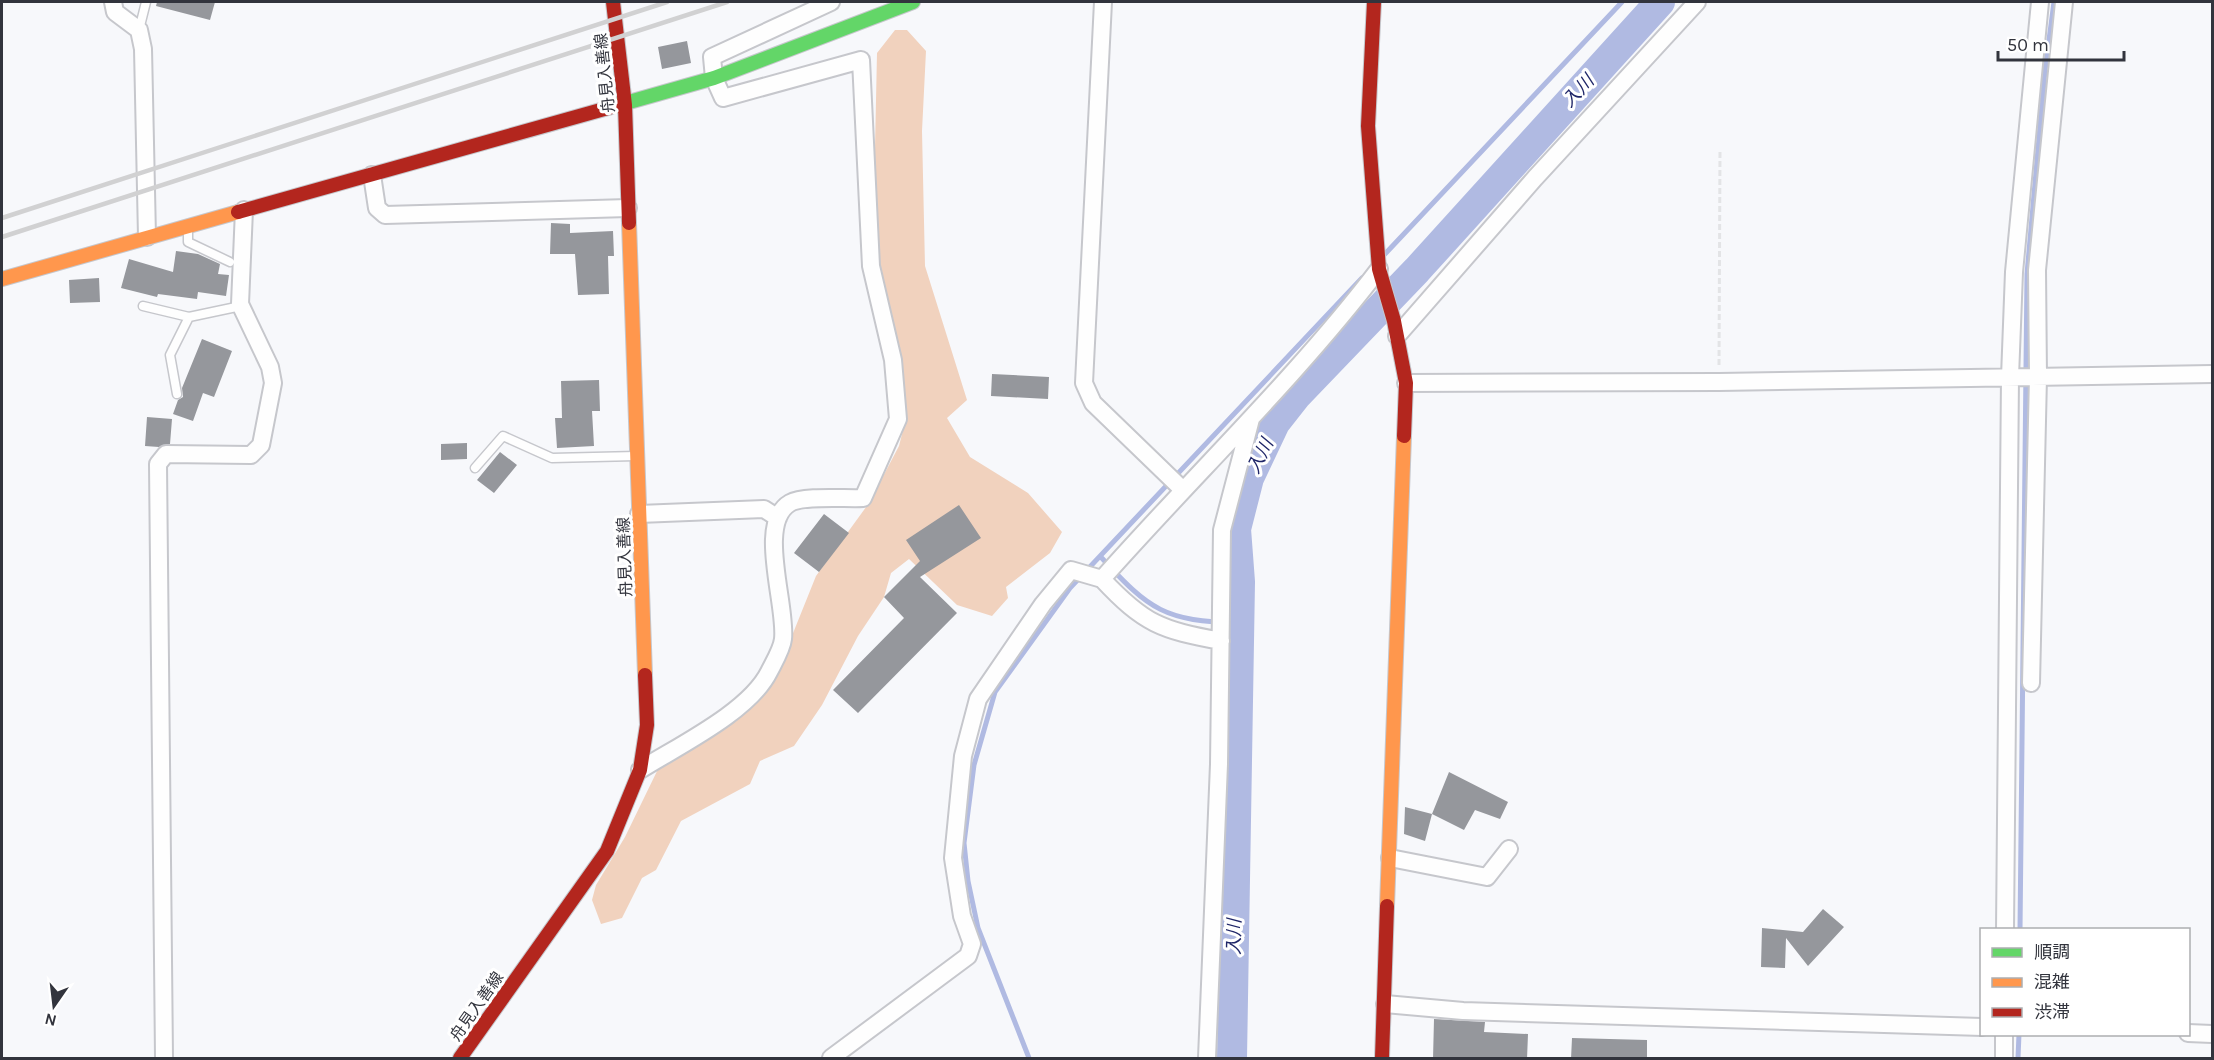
<svg xmlns="http://www.w3.org/2000/svg" width="2214" height="1060" viewBox="0 0 2214 1060" font-family="Karla,'Noto Sans JP',sans-serif">
  <style>
    .forest { fill: #f1d2be }
    .lines { fill: none; stroke-linecap: round; stroke-linejoin: round }
    .stream { stroke: #b0bae2; stroke-width: 5 }
    .river { stroke: #b0bae2; stroke-width: 30 }
    .building { fill: #95979c }
    .lane-casing { stroke: #c6c7cc; stroke-width: 11 }
    .street-casing { stroke: #c6c7cc; stroke-width: 20 }
    .fast-casing { stroke: #c6c7cc; stroke-width: 16 }
    .slow-casing { stroke: #c6c7cc; stroke-width: 16 }
    .jam-casing { stroke: #c6c7cc; stroke-width: 16 }
    .path { stroke: #e3e4e6; stroke-width: 3; stroke-dasharray: 6 3; stroke-linecap: butt }
    .lane { stroke: #fefefe; stroke-width: 8 }
    .street { stroke: #fefefe; stroke-width: 16 }
    .fast { stroke: #63d668; stroke-width: 14 }
    .slow { stroke: #ff974d; stroke-width: 14 }
    .jam { stroke: #b3261e; stroke-width: 14 }
    .rail { stroke: #d1d1d2; stroke-width: 4.5 }
    .labels { text-anchor: middle; stroke-width: 6; stroke-linejoin: round; paint-order: stroke }
    .street-label { font-size: 16px; fill: #32343d; stroke: #fff }
    .water-label { font-size: 18px; font-style: italic; fill: #1f2668; stroke: #fff }
  </style>
  <rect width="100%" height="100%" fill="#f7f8fb"/>
  <!-- forest -->
  <path class="forest" d="M895 30H907L926 51 922 131 925 266 967 400 947 418 970 457 1028 493 1062 532 1050 553 1006 587 1008 598 992 616 957 605 909 559 891 573 884 597 858 636 822 705 794 746 760 761 750 784 681 821 656 870 642 878 622 918 601 924 592 900 596 885 625 837 660 765 753 705 777 673 816 576 869 503 899 446 906 418 897 352 879 263 874 195 877 53Z"/>
  <g class="lines">
    <!-- stream -->
    <path class="stream" d="M1385 254 1622 2
      M1100 556C1150 611 1165 621 1239 623
      M2020 930 2027 274 2045 70 2054 2
      M1029 1058 978 928 968 881 964 843 974 765 995 692 1070 588 1362 278
      M2018 1058 2019 1034"/>
    <!-- river -->
    <path class="river" d="M1232 1058 1240 582 1236 529 1249 478 1275 423 1297 395 1417 270 1660 2"/>
  </g>
  <!-- building -->
  <path class="building" d="M157 2H215L210 20 156 6Z
    M687 41 691 63 662 69 658 47Z
    M551 223 570 224V233L613 231 614 256H608L609 294 578 295 575 254H550Z
    M176 251 198 254 220 264 218 274 229 275 226 296 198 292 197 299 158 294 157 297 121 288 129 259 173 272Z
    M99 278 100 302 70 303 69 280Z
    M202 339 232 351 214 397 203 393 193 421 173 414 178 400 183 397 182 388Z
    M992 374 1049 377 1048 399 991 396Z
    M599 380 600 411H592L594 446 557 448 555 418H562L561 381Z
    M147 417 172 419 170 444 159 447 145 446Z
    M467 443V459L441 460V444Z
    M500 452 517 465 494 493 477 480Z
    M959 505 981 538 920 577 957 613 858 713 833 690 904 618 884 597 920 561 906 540Z
    M824 514 849 533 819 572 794 553Z
    M1449 772 1508 802 1500 819 1475 810 1464 830 1432 814Z
    M1405 807 1432 814 1425 841 1404 834Z
    M1823 909 1844 927 1808 966 1786 938 1785 968 1761 967 1762 928 1803 932Z
    M1434 1019 1485 1022 1484 1032 1528 1034 1527 1059H1433Z
    M1572 1038 1647 1040V1059H1571Z"/>
  <g class="lines">
    <!-- lane casing -->
    <g class="lane-casing">
      <path id="lane" d="M139 30 146 2
        M188 229V242L230 262
        M143 306 189 317
        M177 394 170 355 189 317 241 306
        M475 468 503 436 552 458 636 456"/>
    </g>
    <!-- street casing -->
    <g class="street-casing">
      <path id="street" d="M113 2 115 12 139 30 143 49 147 237
        M1103 2 1084 383 1093 403 1182 489
        M372 175 377 208 385 215 628 208
        M1397 336 1535 178 1697 2
        M1406 383 1719 382 2212 374
        M639 514 764 509 778 518
        M1102 579C1144 624 1161 630 1221 641
        M2031 683 2038 377 2037 270 2064 2
        M640 770C678 746 749 712 769 672 774 662 782 649 783 639 787 605 756 523 790 503 804 495 846 499 863 498L898 419 893 360 871 266 861 60 723 98 714 78 712 57 831 2
        M1390 858 1487 877 1509 849
        M2005 930 2010 377 2014 272 2040 2
        M1385 1004 1463 1011 1982 1027
        M2188 1033 2212 1034
        M164 1058 158 464 166 454 251 455 261 445 273 383 270 367 240 304 244 210
        M831 1058 968 956 972 944 962 916 953 858 963 756 978 699 1043 604 1071 570 1102 579C1194 475 1295 379 1379 269
        M1207 1058 1219 764 1222 530 1251 419
        M2004 1058V1034"/>
    </g>
    <!-- fast casing -->
    <g class="fast-casing">
      <path id="fast" d="M615 106 714 78 913 2"/>
    </g>
    <!-- slow casing -->
    <g class="slow-casing">
      <path id="slow" d="M629 223 645 675
        M2 279 238 212
        M1387 906 1404 436"/>
    </g>
    <!-- jam casing -->
    <g class="jam-casing">
      <path id="jam" d="M613 2 625 105 629 223
        M1374 2 1368 126 1379 269 1394 321 1406 383 1404 436
        M238 212 615 106
        M460 1058 607 851 640 770 647 725 645 675
        M1382 1058 1387 906"/>
    </g>
    <!-- path -->
    <path class="path" d="M1719 365 1720 149"/>
    <!-- lane -->
    <use href="#lane" class="lane"/>
    <!-- street -->
    <use href="#street" class="street"/>
    <!-- fast -->
    <use href="#fast" class="fast"/>
    <!-- slow -->
    <use href="#slow" class="slow"/>
    <!-- jam -->
    <use href="#jam" class="jam"/>
    <!-- rail -->
    <path class="rail" d="M2 218 667 2
      M2 237 727 2"/>
  </g>
  <g class="labels">
    <!-- street labels -->
    <g class="street-label">
      <text transform="translate(604 73) rotate(-96)" y="6">舟見入善線</text>
      <text transform="translate(624 557) rotate(-92)" y="6">舟見入善線</text>
      <text transform="translate(476 1006) rotate(-55)" y="6">舟見入善線</text>
    </g>
    <!-- water labels -->
    <g class="water-label">
      <text transform="translate(1578 91) rotate(-47)" y="6">入川</text>
      <text transform="translate(1260 456) rotate(-64)" y="6">入川</text>
      <text transform="translate(1234 937) rotate(-89)" y="6">入川</text>
    </g>
  </g>
  <!-- border -->
  <rect width="2214" height="1060" fill="none" stroke="#32343d" stroke-width="6"/>
  <!-- legend -->
  <rect x="1980" y="928" width="210" height="108" fill="#ffffff" stroke="#adaeb1" stroke-width="1.5"/>
  <rect x="1992" y="948" width="30" height="9" fill="#63d668" stroke="#adaeb1" stroke-width="1.5"/>
  <text x="2034" y="958" font-size="18" fill="#32343d">順調</text>
  <rect x="1992" y="978" width="30" height="9" fill="#ff974d" stroke="#adaeb1" stroke-width="1.5"/>
  <text x="2034" y="988" font-size="18" fill="#32343d">混雑</text>
  <rect x="1992" y="1008" width="30" height="9" fill="#b3261e" stroke="#adaeb1" stroke-width="1.5"/>
  <text x="2034" y="1018" font-size="18" fill="#32343d">渋滞</text>
  <!-- north arrow -->
  <g transform="translate(54 1006) rotate(194)" stroke="#ffffff" stroke-width="4.5" paint-order="stroke">
  <path d="M0-4.5L10 22L0 15L-10 22Z" fill="#32343d"/>
  <text y="-9" font-size="16" font-weight="bold" text-anchor="middle" fill="#32343d">N</text>
  </g>
  <!-- scale -->
  <path d="M1998 51v9h126v-9" fill="none" stroke="#32343d" stroke-width="3"/>
  <text x="2007" y="51" font-size="18" fill="#32343d" stroke="#ffffff" stroke-width="4.5" paint-order="stroke">50 m</text>
</svg>
